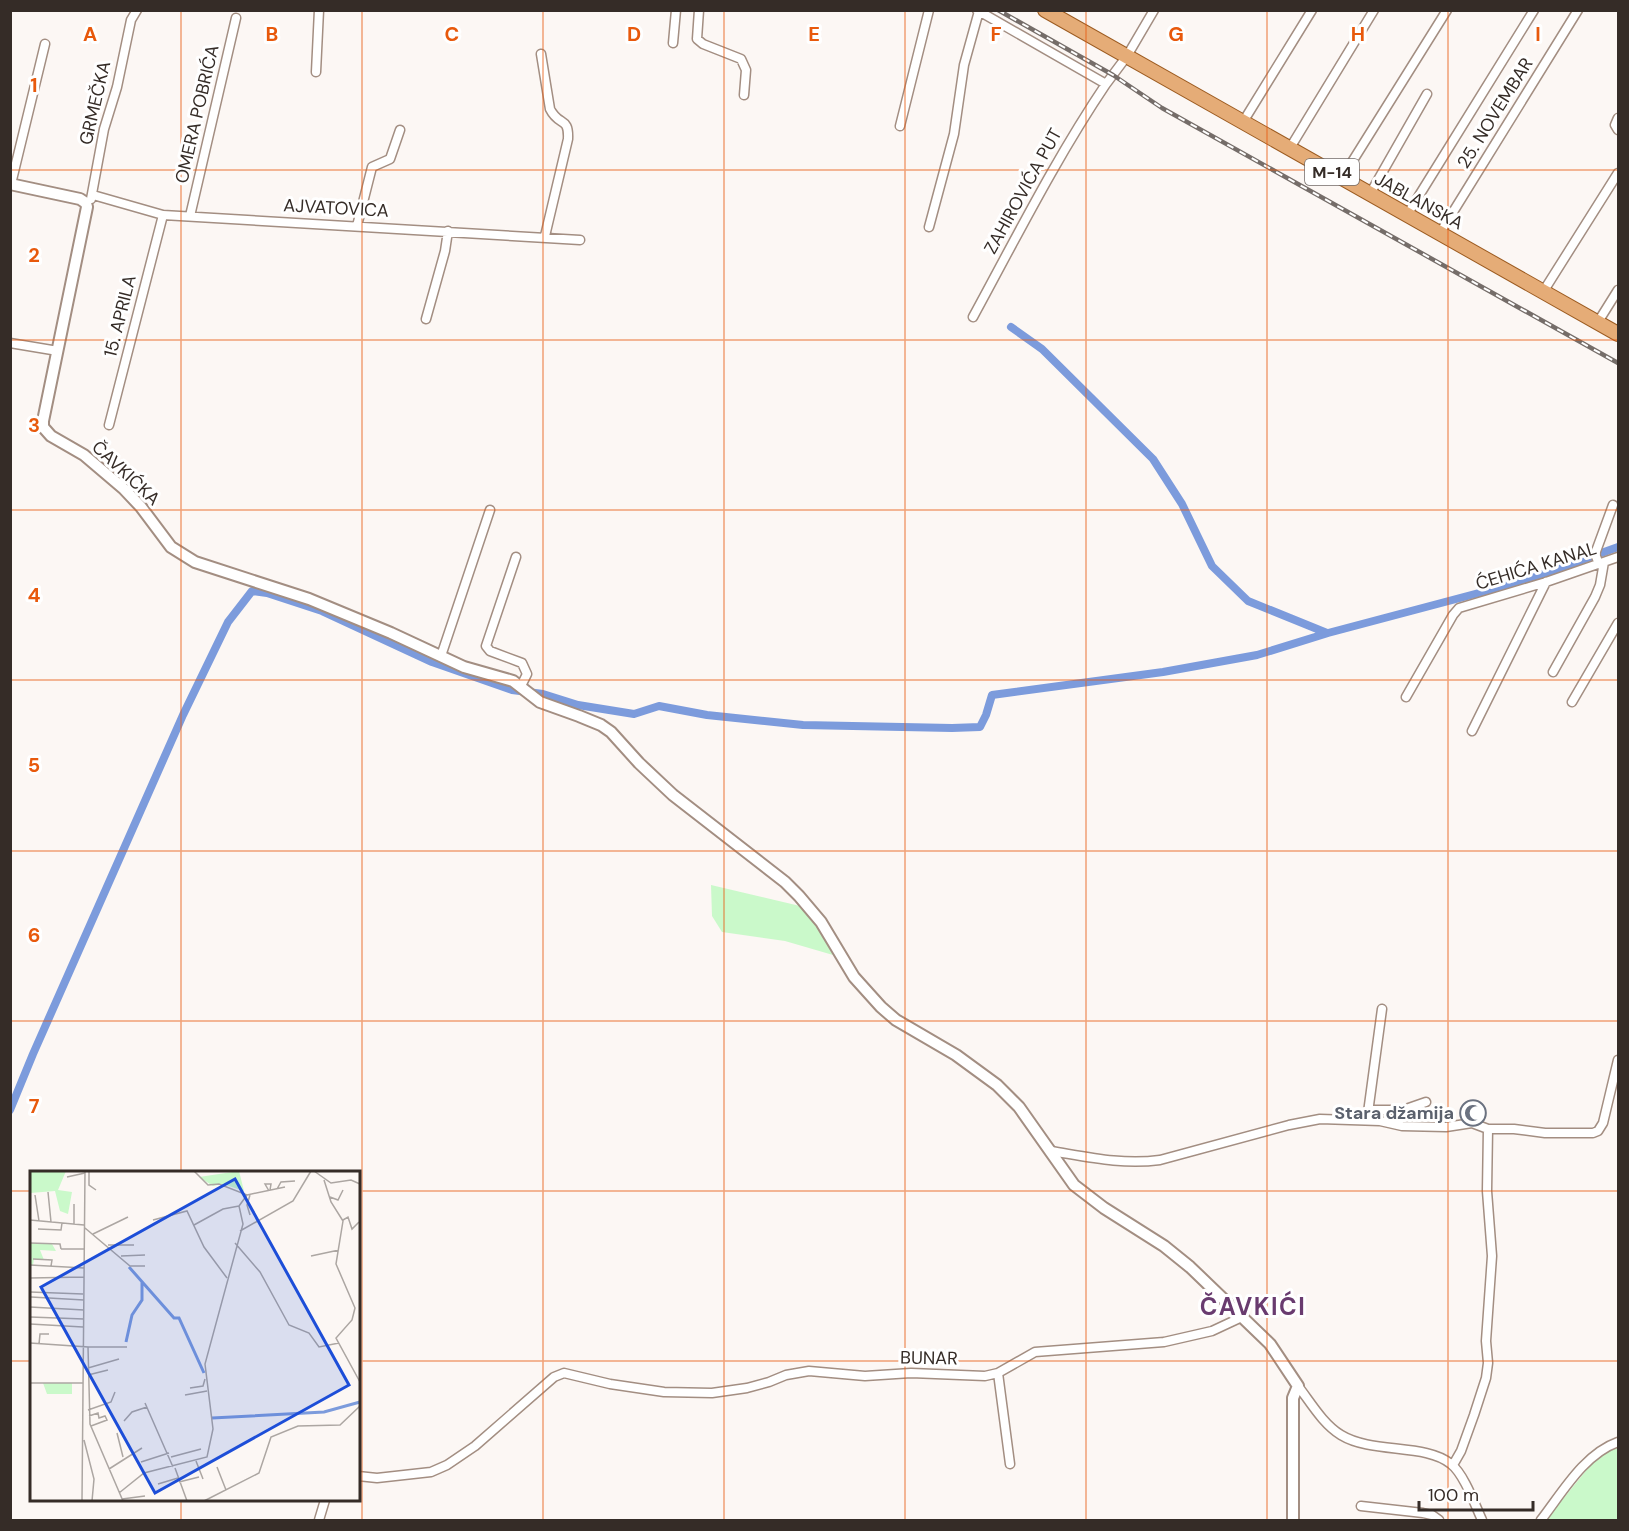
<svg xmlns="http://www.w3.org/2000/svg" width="1629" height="1531" viewBox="0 0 1629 1531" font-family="'DM Sans',sans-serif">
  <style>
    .green { fill: #caf9ca }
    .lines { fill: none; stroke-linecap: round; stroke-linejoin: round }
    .canal { stroke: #7c9bdc; stroke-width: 8 }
    .minor-casing { stroke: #a38e82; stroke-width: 11 }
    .tertiary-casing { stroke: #a38e82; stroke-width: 14 }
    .primary-casing { stroke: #9c5b20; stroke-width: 16 }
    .minor { stroke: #fff; stroke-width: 8 }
    .tertiary { stroke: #fff; stroke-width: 10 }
    .primary { stroke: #e5ac77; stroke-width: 14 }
    .rail-casing { stroke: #756d69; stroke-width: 4.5 }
    .rail { stroke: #fff; stroke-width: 2; stroke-dasharray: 7; stroke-linecap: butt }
    .grid { fill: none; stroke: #e8590c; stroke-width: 1.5; stroke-opacity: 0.55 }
    .labels { text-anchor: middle; stroke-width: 6; stroke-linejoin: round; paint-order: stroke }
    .shield { fill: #fff; stroke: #726b68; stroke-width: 1.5 }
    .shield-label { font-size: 16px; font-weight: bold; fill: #352c27 }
    .street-label { font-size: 18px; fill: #352c27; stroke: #fff }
    .worship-label { font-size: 18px; font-weight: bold; fill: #5b616d; stroke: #fff; text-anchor: end }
    .district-label { font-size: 24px; font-weight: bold; letter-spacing: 1.5px; fill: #693b6f; stroke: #fff }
    .inset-river { fill: none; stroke: #7c9bdc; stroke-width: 3 }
    .inset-road { fill: none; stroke: #aca6a2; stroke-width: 1.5 }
    .view { fill: #1d4ed8; fill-opacity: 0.15; stroke: #1d4ed8; stroke-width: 3 }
    .inset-edge { fill: none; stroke: #352c27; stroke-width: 3 }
    .grid-label { font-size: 20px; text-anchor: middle; font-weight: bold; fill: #e8590c; stroke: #fff; stroke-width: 6; stroke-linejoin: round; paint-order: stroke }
  </style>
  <rect width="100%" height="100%" fill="#fcf7f4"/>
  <!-- green -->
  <path class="green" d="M711 885 800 906 818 929 833 955 785 941 722 932 712 916Z
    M1618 1448V1520H1546L1593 1462 1605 1452Z"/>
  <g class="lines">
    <!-- canal -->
    <path class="canal" d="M1011 327 1042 349 1153 459 1182 504 1212 566 1248 601 1327 633
      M10 1110 33 1054 183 715 228 622 252 591 267 593 322 611 432 662 512 690 543 694 578 705 634 714 659 706 707 715 803 725 952 728 980 727 986 715 992 695 1163 672 1257 655 1328 633 1524 581 1618 547"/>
    <!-- minor casing -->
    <g class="minor-casing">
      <path id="minor" d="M699 10 697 39 703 44 741 59 746 70 744 95
        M977 10 1106 84 1127 56 1154 10
        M673 43 676 10
        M541 54 550 109C559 127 569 116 568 139L545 236
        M316 72 319 10
        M1618 118 1615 125 1618 130
        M1243 122 1312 10
        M900 126 929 10
        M1290 148 1374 10
        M1342 178 1447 10
        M11 184 45 44
        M1370 194 1427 94
        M93 195 163 215 580 240
        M91 199 104 129 117 87 131 20 137 10
        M1407 215 1534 10
        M190 216 236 18
        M357 226 372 167 390 159 400 130
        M929 227 954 134 964 65 979 11
        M1440 233 1578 10
        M1543 292 1618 173
        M973 317C1016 238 1056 158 1106 84
        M426 319 445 251 448 231
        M1598 322 1618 290
        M10 343 58 351
        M109 425 163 215
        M516 557 486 646 490 651 522 663 527 674 521 686
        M1599 564 1595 554 1613 505
        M441 656 490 510
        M1553 672 1595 597 1600 585 1604 562
        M1406 697 1453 615 1459 608 1546 582 1618 557
        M1572 702 1618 623
        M1472 731 1546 582
        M1368 1110H1403L1426 1102
        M1367 1120 1382 1009
        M1051 1151C1088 1157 1122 1165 1160 1160L1289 1125 1320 1119 1380 1121 1402 1126 1446 1127 1472 1123 1488 1129H1514L1545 1133H1593L1598 1131 1603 1123 1618 1060
        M998 1373 1010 1464
        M1298 1386C1311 1403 1323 1424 1341 1435 1372 1454 1426 1443 1451 1464 1464 1474 1475 1505 1482 1520
        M1453 1465 1461 1451 1474 1415 1486 1378 1488 1363 1486 1341 1492 1256 1487 1191 1488 1129
        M358 1476 377 1478 431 1472 447 1465 475 1446 554 1377 564 1373 610 1384 664 1392 712 1393 747 1388 769 1382 786 1375 809 1371 865 1376 911 1373 985 1376 998 1373 1035 1352 1164 1342 1212 1331 1242 1317
        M1361 1506 1423 1513 1432 1515 1439 1520
        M319 1520 325 1500
        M1541 1520C1562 1493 1584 1454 1618 1442"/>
    </g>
    <!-- tertiary casing -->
    <g class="tertiary-casing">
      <path id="tertiary" d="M10 184 80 199 86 203 87 207 43 421V427L51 436 84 455 124 489 141 507 171 547 195 562 309 599 391 633 464 667 513 681 540 702 579 716 601 725 611 732 639 763 673 795 785 882 799 896 821 922 854 977 881 1007 896 1020 956 1055 997 1085 1019 1107 1074 1185 1104 1208 1164 1246 1190 1267 1270 1344 1298 1386 1293 1398V1520"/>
    </g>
    <!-- primary casing -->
    <g class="primary-casing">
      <path id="primary" d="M1045 10 1618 334"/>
    </g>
    <!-- minor -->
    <use href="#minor" class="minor"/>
    <!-- tertiary -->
    <use href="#tertiary" class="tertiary"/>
    <!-- primary -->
    <use href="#primary" class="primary"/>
    <!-- rail casing -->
    <g class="rail-casing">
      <path id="rail" d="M998 10 1113 75 1162 108 1618 363"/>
    </g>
    <!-- rail -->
    <use href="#rail" class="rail"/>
  </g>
  <!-- grid -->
  <path class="grid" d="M181 10V1172M362 10V1520M543 10V1520M724 10V1520M905 10V1520M1086 10V1520M1267 10V1520M1448 10V1520M10 170H1618M10 340H1618M10 510H1618M10 680H1618M10 851H1618M10 1021H1618M10 1191H32M358 1191H1618M10 1361H32M358 1361H1618M181 1500V1520"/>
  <!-- icons -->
  <defs>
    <g id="mosque-ring" transform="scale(1.35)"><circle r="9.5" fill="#fff" stroke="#6b7280" stroke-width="1.5"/><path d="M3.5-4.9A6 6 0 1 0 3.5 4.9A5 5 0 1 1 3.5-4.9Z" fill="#6b7280"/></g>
  </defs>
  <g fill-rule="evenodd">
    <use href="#mosque-ring" x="1473" y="1113"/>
  </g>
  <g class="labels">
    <!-- shield labels -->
    <rect class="shield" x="1305" y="159" width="54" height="26" rx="4.5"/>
    <g class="shield-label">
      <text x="1332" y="178">M-14</text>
    </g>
    <!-- street labels -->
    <g class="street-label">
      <text transform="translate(95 103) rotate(-77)" y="6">GRMEČKA</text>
      <text transform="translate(1495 113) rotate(-58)" y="6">25. NOVEMBAR</text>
      <text transform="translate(197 114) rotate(-77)" y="6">OMERA POBRIĆA</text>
      <text transform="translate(1023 191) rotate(-61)" y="6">ZAHIROVIĆA PUT</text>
      <text transform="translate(1419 201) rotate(29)" y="6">JABLANSKA</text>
      <text transform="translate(336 208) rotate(3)" y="6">AJVATOVICA</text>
      <text transform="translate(120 316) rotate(-76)" y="6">15. APRILA</text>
      <text transform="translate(126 473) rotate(43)" y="6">ČAVKIĆKA</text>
      <text transform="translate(1536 566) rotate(-17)" y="6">ĆEHIĆA KANAL</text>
      <text transform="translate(929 1358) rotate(1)" y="6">BUNAR</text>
    </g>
    <!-- worship labels -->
    <g class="worship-label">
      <text x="1454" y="1119">Stara džamija</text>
    </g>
    <!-- district labels -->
    <g class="district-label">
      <text x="1253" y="1315">ČAVKIĆI</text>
    </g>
  </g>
  <!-- overview -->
  <g transform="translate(30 1171)">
    <rect width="330" height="330" fill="#fcf7f4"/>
    <path d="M0 0H36L28 19 42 21 38 43 30 40 25 20 0 22ZM209 0 214 20 193 13 183 15 169 6ZM0 72 22 73 26 80 10 79 14 89 4 88 3 94H0ZM13 212H42V223H17Z" fill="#caf9ca"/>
    <path class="inset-river" d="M99 96 144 147H149L174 202M96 171 102 144 112 129V111M182 247 294 241 330 231"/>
    <path class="inset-road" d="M59 0V14L66 19M164 0 178 14 189 13 217 24 255 16M284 0 301 12 321 9 330 13M37 6 55 2M294 9 301 31 313 50 306 93 325 137 322 149 306 167 330 211M247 18 251 11 265 10M239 20 235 13H241L240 19M18 21 21 51M5 24 9 50M220 24 217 34 220 44M300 26 308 29 313 19M44 33V53M0 49 54 54M123 49 157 40 174 76 197 107M313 49 318 46 322 58 329 51M164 54 193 38 209 35M55 57 100 95H115M8 58 31 59 32 52M210 60 263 30 281 0M63 63 98 46M0 72 30 73 31 78M205 72 230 101 259 154 279 162 289 176 309 172M78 74H104M31 78H54M91 85 115 84M281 85 309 79M3 88 22 89 21 95M0 94 54 97M0 107 54 106M0 121 53 123M1 126 54 129M0 136 54 139M0 146 54 148M0 153 53 156M0 172 58 176 60 253 93 330M9 173 10 163H19M58 176H97M58 197 89 188M58 204 78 199M0 212H53M160 217 173 215 175 208M155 224 177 220M115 232 143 296M58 239 81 231 85 221M59 245 68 242 69 247 75 245 77 249 61 255M94 250 102 241 117 236M87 262 93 286M54 269 64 308 62 330M141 286 171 278M166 290 173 308M111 291 139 282M187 296 196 319M145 297 157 330M79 298 112 277M149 311 169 306M128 313 148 307M89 322 114 302 177 286 183 258 175 193 213 53 209 35 217 24M92 328 115 325M52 330 55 0M174 330 229 302 241 266 268 255 310 254 330 235"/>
    <path class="view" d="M205 8 319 214 125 322 11 116Z"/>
    <rect width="330" height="330" class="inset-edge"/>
  </g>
  <g class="grid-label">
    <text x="90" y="41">A</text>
    <text x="272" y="41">B</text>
    <text x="452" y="41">C</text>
    <text x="634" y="41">D</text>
    <text x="814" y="41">E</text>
    <text x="996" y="41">F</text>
    <text x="1176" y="41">G</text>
    <text x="1358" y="41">H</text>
    <text x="1538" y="41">I</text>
    <text x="34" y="92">1</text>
    <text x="34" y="262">2</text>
    <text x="34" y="432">3</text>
    <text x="34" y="602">4</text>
    <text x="34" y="772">5</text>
    <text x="34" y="942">6</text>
    <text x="34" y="1113">7</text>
  </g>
  <!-- border -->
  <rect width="1629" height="1531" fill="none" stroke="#352c27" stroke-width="24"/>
  <!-- scale -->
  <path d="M1419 1501v9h114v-9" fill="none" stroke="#352c27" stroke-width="3"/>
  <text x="1428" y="1501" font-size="18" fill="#352c27" stroke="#ffffff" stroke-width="4.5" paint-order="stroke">100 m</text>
</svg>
